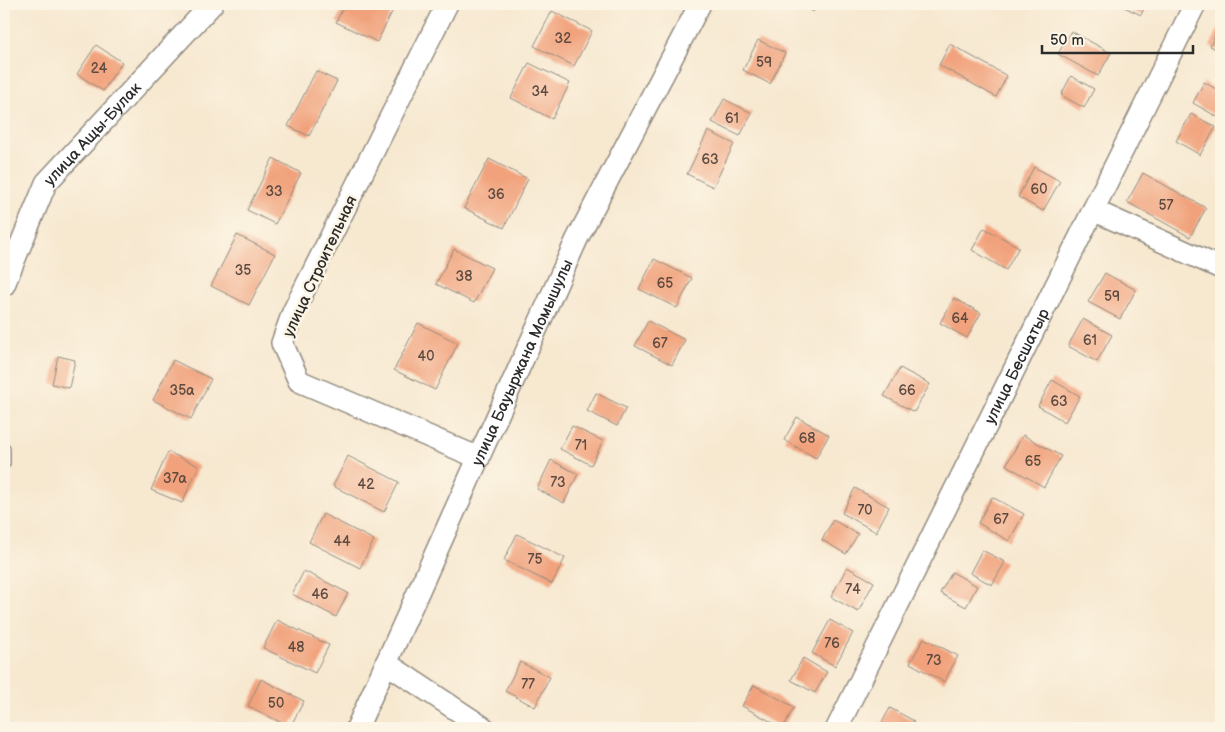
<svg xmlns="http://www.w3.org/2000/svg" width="1225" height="732" viewBox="0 0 1225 732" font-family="'Balsamiq Sans',sans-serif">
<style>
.building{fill:#f1a27b}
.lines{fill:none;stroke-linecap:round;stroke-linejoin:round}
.lane-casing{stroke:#918a7e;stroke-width:14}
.street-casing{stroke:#918a7e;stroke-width:24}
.lane{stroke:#fff;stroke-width:11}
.street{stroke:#fff;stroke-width:21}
.labels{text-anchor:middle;stroke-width:5;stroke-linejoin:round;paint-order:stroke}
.number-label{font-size:14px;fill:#5c493f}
.street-label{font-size:16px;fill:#2b2b2b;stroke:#fcf5e5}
</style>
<rect width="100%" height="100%" fill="#fcf5e5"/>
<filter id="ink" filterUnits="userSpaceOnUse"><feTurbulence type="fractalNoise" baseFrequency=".02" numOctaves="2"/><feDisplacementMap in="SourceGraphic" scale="10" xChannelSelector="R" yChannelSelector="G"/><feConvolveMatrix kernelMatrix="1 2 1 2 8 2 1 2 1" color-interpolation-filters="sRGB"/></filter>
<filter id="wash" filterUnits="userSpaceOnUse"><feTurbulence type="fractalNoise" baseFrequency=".0096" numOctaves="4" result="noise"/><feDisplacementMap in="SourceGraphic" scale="20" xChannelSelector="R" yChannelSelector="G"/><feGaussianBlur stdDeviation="1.12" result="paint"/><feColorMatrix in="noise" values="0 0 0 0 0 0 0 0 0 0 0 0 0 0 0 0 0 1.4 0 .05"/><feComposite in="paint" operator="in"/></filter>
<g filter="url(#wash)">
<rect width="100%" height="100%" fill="#f7e8d0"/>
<g id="blocks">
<g class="building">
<path d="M 345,4 L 396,4 L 377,42 L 336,22 Z"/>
<path d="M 797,4 L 818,4 L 813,12 Z"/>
<path d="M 1118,4 L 1146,4 L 1141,15 Z"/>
<path d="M 552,11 L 592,31 L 574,66 L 534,46 Z"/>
<path d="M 1221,24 L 1221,52 L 1210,46 Z"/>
<path d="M 1071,31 L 1111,53 L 1098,76 L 1058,54 Z"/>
<path d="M 758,40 L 785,53 L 770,84 L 743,70 Z"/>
<path d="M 950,44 L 1007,76 L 996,97 L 939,65 Z"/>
<path d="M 96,45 L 122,62 L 103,91 L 77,74 Z"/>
<path d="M 529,63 L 570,83 L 552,119 L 511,98 Z"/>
<path d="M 316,71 L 337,81 L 309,136 L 288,126 Z"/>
<path d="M 1071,76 L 1094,89 L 1084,108 L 1061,95 Z"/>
<path d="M 1204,82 L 1221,92 L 1221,119 L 1193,103 Z"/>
<path d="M 724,99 L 752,113 L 740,136 L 712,122 Z"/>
<path d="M 1191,114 L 1216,127 L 1200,155 L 1176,141 Z"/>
<path d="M 708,131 L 734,144 L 713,187 L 687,174 Z"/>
<path d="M 273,158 L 301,173 L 275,224 L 247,210 Z"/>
<path d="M 489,159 L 528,179 L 504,228 L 464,208 Z"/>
<path d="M 1034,167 L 1060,181 L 1043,211 L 1018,197 Z"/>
<path d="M 1143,173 L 1206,208 L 1190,237 L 1127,202 Z"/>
<path d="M 984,228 L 1019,247 L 1006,270 L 972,250 Z"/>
<path d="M 237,235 L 275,254 L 249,305 L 211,286 Z"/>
<path d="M 454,249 L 492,268 L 474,303 L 436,284 Z"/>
<path d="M 654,259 L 692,278 L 677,308 L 639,289 Z"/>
<path d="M 1105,273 L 1136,290 L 1120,319 L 1088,302 Z"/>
<path d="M 954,298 L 981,313 L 967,338 L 940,323 Z"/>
<path d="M 1083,319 L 1112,335 L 1097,362 L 1068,346 Z"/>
<path d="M 648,321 L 685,340 L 672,365 L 635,346 Z"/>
<path d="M 418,323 L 458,343 L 435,390 L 394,370 Z"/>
<path d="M 58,356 L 75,360 L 69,388 L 52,384 Z"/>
<path d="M 173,360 L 211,379 L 191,419 L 153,400 Z"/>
<path d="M 900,368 L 930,384 L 914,412 L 884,396 Z"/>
<path d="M 1052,380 L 1080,396 L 1065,422 L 1038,406 Z"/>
<path d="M 596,393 L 626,408 L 617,426 L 587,411 Z"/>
<path d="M 797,417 L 829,435 L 816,458 L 784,440 Z"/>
<path d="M 572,426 L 603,441 L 591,465 L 560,449 Z"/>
<path d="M 1023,435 L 1061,456 L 1044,487 L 1006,465 Z"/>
<path d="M 168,452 L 199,466 L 182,503 L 151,490 Z"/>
<path d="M 348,456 L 399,482 L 384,512 L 333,486 Z"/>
<path d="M 551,460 L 578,474 L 564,503 L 537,489 Z"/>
<path d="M 855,488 L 889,507 L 876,532 L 842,513 Z"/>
<path d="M 992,497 L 1024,514 L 1009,541 L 978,523 Z"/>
<path d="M 323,514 L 374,540 L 360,568 L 309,542 Z"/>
<path d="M 833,520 L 858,534 L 846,554 L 822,540 Z"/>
<path d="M 517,534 L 565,558 L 552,584 L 504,560 Z"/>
<path d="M 982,550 L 1005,562 L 992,585 L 970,573 Z"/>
<path d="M 847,567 L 874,582 L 858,612 L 831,597 Z"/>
<path d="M 304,571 L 348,593 L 336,617 L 292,594 Z"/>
<path d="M 952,572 L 977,586 L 966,607 L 940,593 Z"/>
<path d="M 277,620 L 329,645 L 315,673 L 263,648 Z"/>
<path d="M 830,620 L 853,633 L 835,666 L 812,653 Z"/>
<path d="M 924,638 L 958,656 L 944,682 L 910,663 Z"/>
<path d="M 803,658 L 827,672 L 815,693 L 791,680 Z"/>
<path d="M 520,662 L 550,677 L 535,707 L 505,691 Z"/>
<path d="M 261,679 L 304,701 L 290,727 L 248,706 Z"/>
<path d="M 754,685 L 794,707 L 783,728 L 742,706 Z"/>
<path d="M 890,708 L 914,721 L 910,728 L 879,728 Z"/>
</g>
</g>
</g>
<g filter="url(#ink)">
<use href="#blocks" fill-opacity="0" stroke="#918a7e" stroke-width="1"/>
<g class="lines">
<defs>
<path id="lane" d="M 4,449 L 4,463"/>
<g id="street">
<path d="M 447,4 L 293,312 L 282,343 L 299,381 L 479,458"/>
<path d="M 1093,210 L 1221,268"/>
<path id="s1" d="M 4,285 L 46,183 L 212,4"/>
<path d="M 386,663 L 484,728"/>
<path id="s2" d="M 357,728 L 577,239 L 700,4"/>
<path id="s3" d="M 837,728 L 1195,4"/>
</g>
</defs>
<use href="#lane" class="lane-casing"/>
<use href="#street" class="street-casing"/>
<use href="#lane" class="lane"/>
<use href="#street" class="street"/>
</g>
</g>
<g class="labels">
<g class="number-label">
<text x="563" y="43">32</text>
<text x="764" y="67">59</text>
<text x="99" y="73">24</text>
<text x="540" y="96">34</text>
<text x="732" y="123">61</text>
<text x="710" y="164">63</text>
<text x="1039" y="194">60</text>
<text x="274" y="196">33</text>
<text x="496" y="199">36</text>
<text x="1166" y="210">57</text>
<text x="243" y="275">35</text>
<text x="464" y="281">38</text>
<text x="665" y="288">65</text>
<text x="1112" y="301">59</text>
<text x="960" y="323">64</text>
<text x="1090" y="345">61</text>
<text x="660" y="348">67</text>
<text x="426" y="361">40</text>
<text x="182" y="395">35а</text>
<text x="907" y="395">66</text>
<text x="1059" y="406">63</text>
<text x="807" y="443">68</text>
<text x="581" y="450">71</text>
<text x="1033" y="466">65</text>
<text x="175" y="483">37а</text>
<text x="558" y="487">73</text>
<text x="366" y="489">42</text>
<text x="865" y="515">70</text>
<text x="1001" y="524">67</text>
<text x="342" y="546">44</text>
<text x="535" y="564">75</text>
<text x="853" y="594">74</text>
<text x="320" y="599">46</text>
<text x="832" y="648">76</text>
<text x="296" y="652">48</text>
<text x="934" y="665">73</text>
<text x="528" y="689">77</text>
<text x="276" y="708">50</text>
</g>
<g class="street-label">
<text dy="6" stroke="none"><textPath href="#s1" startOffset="178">улица Ащы-Булак</textPath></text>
<text transform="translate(319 266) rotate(-65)" y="6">улица Строительная</text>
<text dy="6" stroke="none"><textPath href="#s2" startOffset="401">улица Бауыржана Момышулы</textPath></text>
<text dy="6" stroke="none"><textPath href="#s3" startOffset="404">улица Бесшатыр</textPath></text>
</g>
</g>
<rect width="1225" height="732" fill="none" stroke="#fcf5e5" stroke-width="20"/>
<path d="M1042 45v8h151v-8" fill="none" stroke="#2b2b2b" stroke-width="2.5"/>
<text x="1050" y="45" font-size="15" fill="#2b2b2b" stroke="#fcf5e5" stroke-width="4" paint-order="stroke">50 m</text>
</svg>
